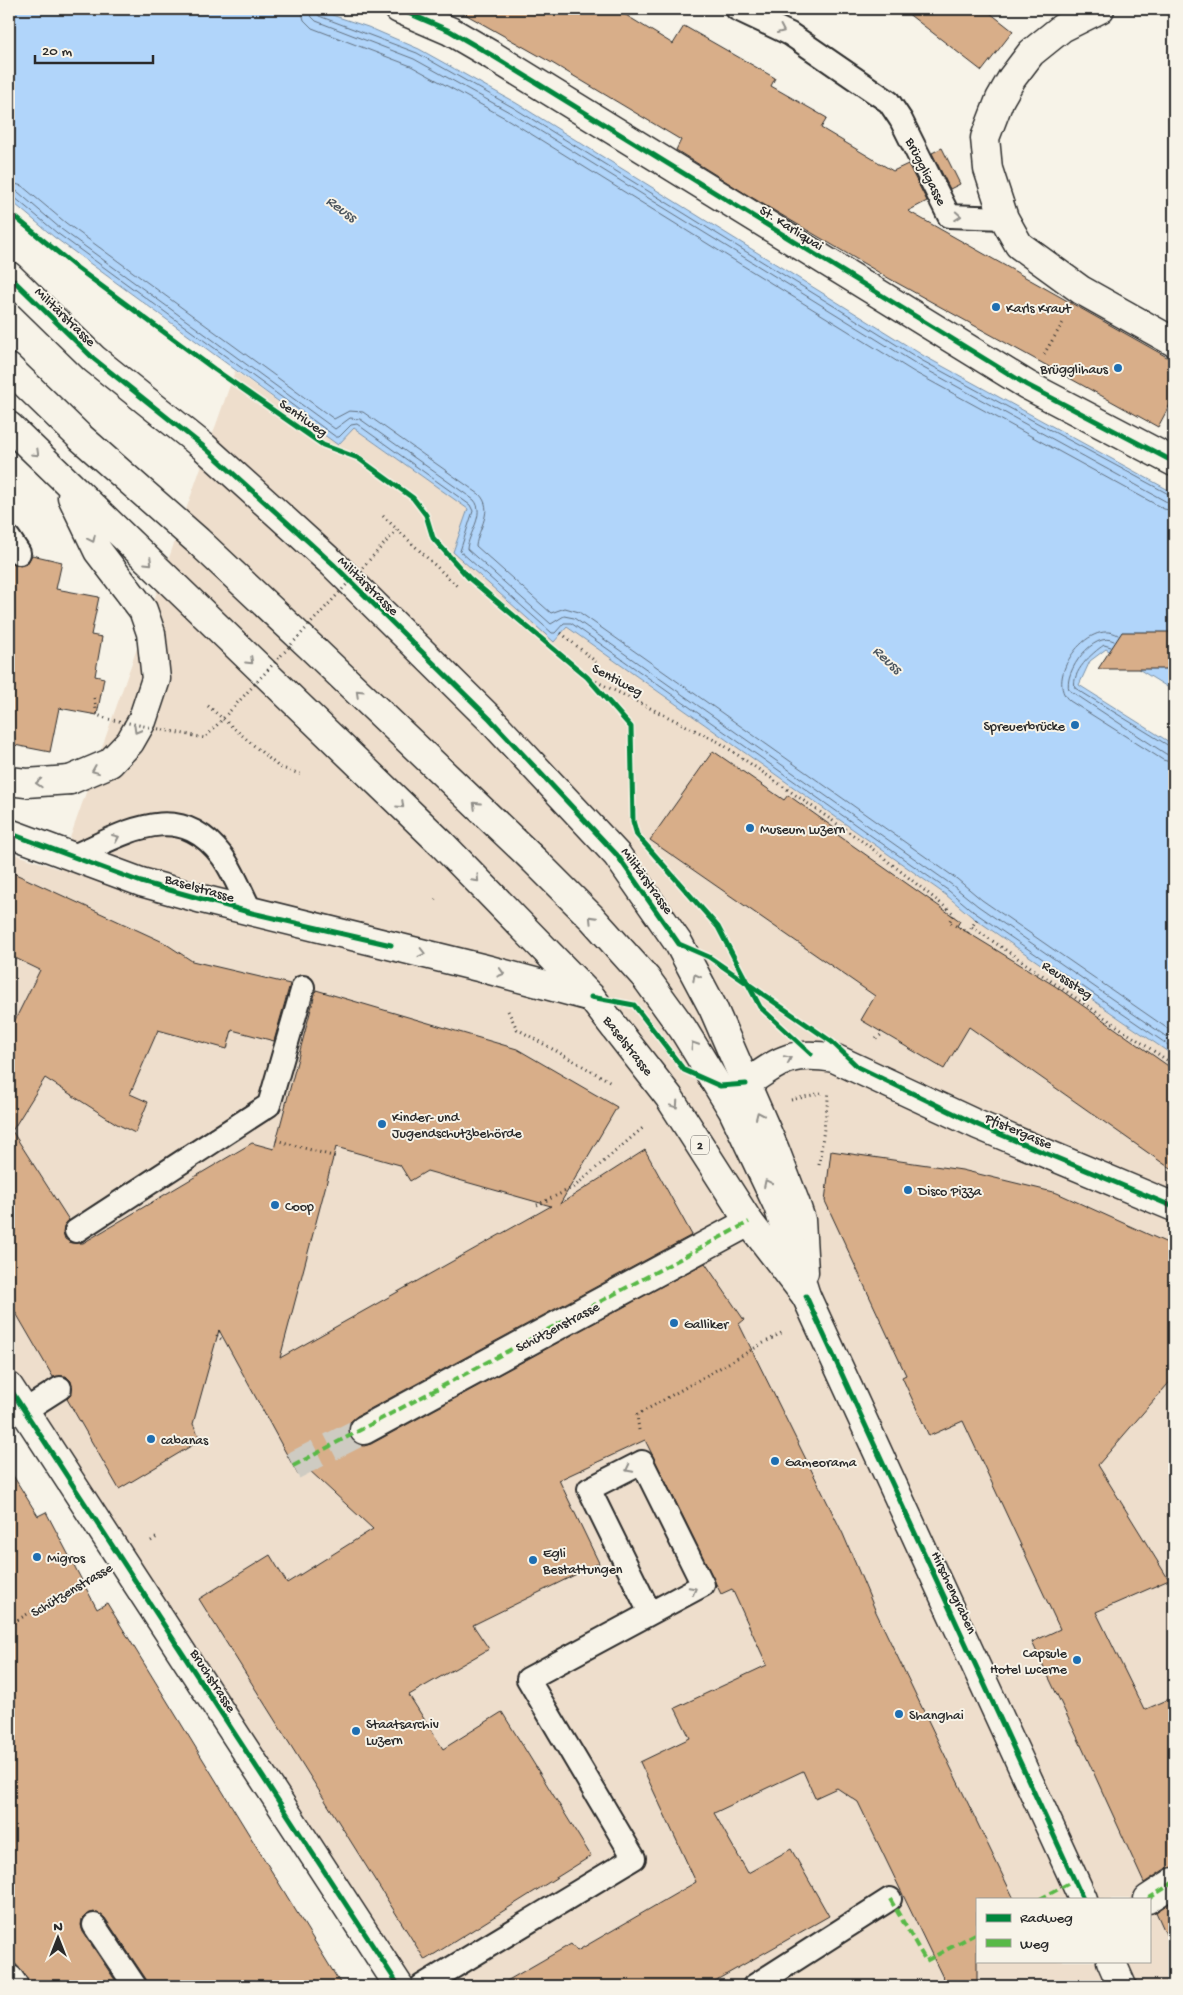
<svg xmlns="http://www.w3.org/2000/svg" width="1183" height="1995" viewBox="0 0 1183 1995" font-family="'Gochi Hand',sans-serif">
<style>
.built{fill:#eedecc;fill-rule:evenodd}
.water{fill:#b1d5fa;stroke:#7b91a7}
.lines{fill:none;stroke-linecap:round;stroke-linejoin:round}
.shore{stroke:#616f7e;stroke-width:1}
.building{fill:#d8ae89;stroke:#2b2b2b;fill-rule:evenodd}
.pedestrian-tunnel{stroke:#cecbc2;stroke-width:28;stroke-dasharray:28 14;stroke-linecap:butt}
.service-casing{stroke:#2b2b2b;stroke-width:26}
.pedestrian-casing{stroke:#2b2b2b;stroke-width:31}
.minor-casing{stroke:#2b2b2b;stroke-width:31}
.primary-casing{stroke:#2b2b2b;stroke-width:31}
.motorway-casing{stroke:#2b2b2b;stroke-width:31}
.path{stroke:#2b2b2b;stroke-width:3;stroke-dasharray:1 4;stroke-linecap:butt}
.service{stroke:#f7f3e8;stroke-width:22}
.pedestrian{stroke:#f7f3e8;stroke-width:28}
.minor{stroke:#f7f3e8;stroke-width:28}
.primary{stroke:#f7f3e8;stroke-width:28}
.motorway{stroke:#f7f3e8;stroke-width:28}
.path-bridge{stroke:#2b2b2b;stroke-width:3;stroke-dasharray:1 4;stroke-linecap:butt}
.quiet{stroke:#58b947;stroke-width:4;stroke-dasharray:8 4;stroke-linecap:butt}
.cycleway-casing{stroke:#f7f3e8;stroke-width:8}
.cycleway{stroke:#00873e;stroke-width:5}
.oneway{stroke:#918f8a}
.poi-dot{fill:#1f6fb2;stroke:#f7f3e8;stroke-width:2}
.labels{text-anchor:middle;stroke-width:4;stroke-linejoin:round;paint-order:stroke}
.shield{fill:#f7f3e8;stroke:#686764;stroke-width:1}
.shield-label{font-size:12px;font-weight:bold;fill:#2b2b2b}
.street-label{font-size:14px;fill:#2b2b2b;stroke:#f7f3e8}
.poi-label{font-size:14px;fill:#2b2b2b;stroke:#f7f3e8;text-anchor:start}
.water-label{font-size:15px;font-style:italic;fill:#4c565f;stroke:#f7f3e8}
</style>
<rect width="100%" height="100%" fill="#f7f3e8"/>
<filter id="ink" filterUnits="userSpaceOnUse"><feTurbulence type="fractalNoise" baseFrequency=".02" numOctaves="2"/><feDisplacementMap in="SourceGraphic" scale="10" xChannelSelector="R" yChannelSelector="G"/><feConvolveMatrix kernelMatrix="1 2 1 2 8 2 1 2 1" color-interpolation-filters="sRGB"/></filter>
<g filter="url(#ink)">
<path class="built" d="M 235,371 L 338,445 L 354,428 L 468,509 L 453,552 L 555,641 L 567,627 L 946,895 L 971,916 L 1174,1056 L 1174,1986 L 406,1986 L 9,1363 L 9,852 L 59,869 ZM 977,1899 L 1149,1899 L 1149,1961 L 977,1961 Z"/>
<path class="water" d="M 9,9 L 314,9 L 368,27 L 419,49 L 516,103 L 924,356 L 1174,493 L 1174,691 L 1106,649 L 1090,661 L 1079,685 L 1174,745 L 1174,1056 L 971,916 L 946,895 L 567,627 L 554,642 L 453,552 L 468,509 L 354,428 L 338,445 L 54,237 L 9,199 Z"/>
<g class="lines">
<g class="shore">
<path d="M 301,9 L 304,20 L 312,28 L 411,66 L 507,119 L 914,372 L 1164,509 L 1174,511"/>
<path d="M 309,9 L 311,16 L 316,21 L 414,59 L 511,113 L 918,365 L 1167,502 L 1174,503"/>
<path d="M 315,9 L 319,16 L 417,53 L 514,108 L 921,360 L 1174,497"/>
<path d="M 9,182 L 22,186 L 66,223 L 334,419 L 349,411 L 363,412 L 479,494 C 495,510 478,528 476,546 L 551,613 L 565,608 L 579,612 L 957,879 L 982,900 L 1174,1033"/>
<path d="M 9,189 L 18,192 L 61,229 L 335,429 L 350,418 L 360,419 L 474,500 C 486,514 468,534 467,549 L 551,624 L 564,616 L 574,618 L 952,885 L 978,906 L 1174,1042"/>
<path d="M 9,196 L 14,197 L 57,233 L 336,437 L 339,437 L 351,425 L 357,424 L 470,505 L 473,511 L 460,551 L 552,633 L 555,633 L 564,623 L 571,623 L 949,891 L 974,912 L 1174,1049"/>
<path d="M 1118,635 C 1088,617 1043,680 1070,701 L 1163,760 L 1174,763"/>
<path d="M 1114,641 C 1094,630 1063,672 1069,690 L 1166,754 L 1174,756"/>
<path d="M 1111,647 L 1104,645 C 1092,653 1071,672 1075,688 L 1174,749"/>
</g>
</g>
<g class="building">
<path d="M 456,9 L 616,9 L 673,44 L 684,26 L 775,78 L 771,86 L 827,118 L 821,128 L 893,171 L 908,164 L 927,201 L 908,211 L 1174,361 L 1174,397 L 1158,427 L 890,279 L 746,194 L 676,150 L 681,140 L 552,63 Z"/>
<path d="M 902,9 L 985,9 L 1013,31 L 982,71 Z"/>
<path d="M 942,148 L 960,184 L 950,189 L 932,153 Z"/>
<path d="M 32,555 L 62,562 L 56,589 L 99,597 L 91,635 L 102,637 L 95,676 L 104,678 L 97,715 L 59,708 L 50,752 L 9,744 L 9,561 L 20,566 L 27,564 Z"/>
<path d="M 1122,632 L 1174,632 L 1174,669 L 1098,669 Z"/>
<path d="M 713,751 L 784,800 L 788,795 L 837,830 L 835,833 L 960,921 L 957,926 L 1055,986 L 1174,1070 L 1174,1171 L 969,1027 L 944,1069 L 861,1020 L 875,996 L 650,840 Z"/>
<path d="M 9,871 L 163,942 L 192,961 L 290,984 L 274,1041 L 232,1030 L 227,1049 L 158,1030 L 130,1094 L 148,1102 L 135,1133 L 117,1124 L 45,1078 L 12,1131 L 69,1220 L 64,1226 L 63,1232 L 65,1239 L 71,1243 L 83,1243 L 252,1143 L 274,1149 L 316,990 L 517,1049 L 617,1107 L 560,1204 L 645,1150 L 692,1235 L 357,1416 L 350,1422 L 348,1429 L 350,1437 L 356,1444 L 364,1446 L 371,1444 L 705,1263 L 744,1320 L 739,1324 L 843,1534 L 876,1612 L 1014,1899 L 977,1899 L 977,1986 L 947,1986 L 858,1802 L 837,1788 L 815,1798 L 803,1771 L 714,1813 L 748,1873 L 791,1849 L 829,1916 L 706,1986 L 498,1986 L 571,1944 L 577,1951 L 696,1882 L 640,1762 L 690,1738 L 675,1708 L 767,1665 L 732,1589 L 721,1594 L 645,1440 L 559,1480 L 599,1563 L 473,1625 L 489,1649 L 409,1695 L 443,1749 L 502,1712 L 591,1856 L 425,1960 L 199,1599 L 270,1555 L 287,1583 L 373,1529 L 308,1469 L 298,1475 L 219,1330 L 193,1424 L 201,1440 L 119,1489 L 67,1399 L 72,1394 L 71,1381 L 66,1376 L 53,1377 L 9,1301 L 9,1032 L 40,970 L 9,955 ZM 336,1147 L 400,1165 L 410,1181 L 427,1171 L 551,1206 L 280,1358 Z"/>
<path d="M 831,1151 L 962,1170 L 1057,1193 L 1174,1246 L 1174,1377 L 1098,1465 L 1169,1580 L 1096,1612 L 1144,1710 L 1174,1697 L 1174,1867 L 1165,1869 L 1144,1883 L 1080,1743 L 1032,1642 L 1060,1629 L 963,1421 L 929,1436 L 902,1377 L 906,1375 L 825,1201 Z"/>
<path d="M 9,1469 L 38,1516 L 46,1512 L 97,1609 L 107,1603 L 342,1986 L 148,1986 L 146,1979 L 105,1918 L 94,1912 L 87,1914 L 82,1919 L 81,1925 L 83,1932 L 119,1986 L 34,1986 L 9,1956 Z"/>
<path d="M 1174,1900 L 1174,1952 L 1156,1912 Z"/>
</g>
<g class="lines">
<path class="pedestrian-tunnel" d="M 293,1466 L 364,1430"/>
<defs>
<g id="service">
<path d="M 737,9 L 790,34 L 889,102 L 901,120 L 949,216 L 1004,218"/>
<path d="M 9,538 L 19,553"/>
<path d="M 71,857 C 125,834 177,797 222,856 C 234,872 242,895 252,913"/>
<path d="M 76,1231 L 269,1105 L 303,987"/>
<path d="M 24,1411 L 60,1388"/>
<path d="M 94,1925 L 135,1986"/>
<path d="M 422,1986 L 634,1858 L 528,1679 L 703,1585 L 642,1462 L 589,1489 L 650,1613"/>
<path d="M 754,1986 L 890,1899"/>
</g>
<g id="pedestrian">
<path d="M 364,1430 L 749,1222"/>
<path d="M 1148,1899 L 1174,1882"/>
</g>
<g id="minor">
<path d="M 399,9 L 450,31 L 493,56 L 1027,385 L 1174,462"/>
<path d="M 1100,9 L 1062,28 L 1031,53 L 1012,78 L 1000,99 L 985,138 L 988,169 L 1004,218 L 1019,245 L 1081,290 L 1174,342"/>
<path d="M 746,1084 C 781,1060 790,1051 834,1058 L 978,1125 L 1174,1207"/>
<path d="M 9,1387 L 399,1986"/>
<path d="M 9,1979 L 14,1986"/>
</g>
<g id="primary">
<path d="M 9,276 L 94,359 L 204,447 L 333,564 L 490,719 L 617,855 L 679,944 L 713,1008 L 775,1150 L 795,1202 L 801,1220 L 804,1272"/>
<path d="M 9,781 L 26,783 L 70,780"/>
<path d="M 9,833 L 141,882 L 202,899 L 486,969 L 591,997 L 669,1097 L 749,1222 L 806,1296 L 1083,1899"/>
<path d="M 1111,1961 L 1122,1986"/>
</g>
<g id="motorway">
<path d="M 9,368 L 80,437 L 198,541 L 311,647 L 534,860 L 592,918 L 646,978 L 683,1029 L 733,1111 L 778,1206 L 806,1296"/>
<path d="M 9,426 L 442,844 L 591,997"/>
<path d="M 70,780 L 110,763 L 130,742 L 142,721 L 156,679 L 151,633 L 143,610 L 98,551 L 72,497"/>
</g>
</defs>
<use href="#service" class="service-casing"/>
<use href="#pedestrian" class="pedestrian-casing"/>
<use href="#minor" class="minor-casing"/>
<use href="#primary" class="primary-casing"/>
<use href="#motorway" class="motorway-casing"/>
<g class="path">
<path d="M 1044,354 L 1064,321"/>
<path d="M 383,516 L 458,587"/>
<path d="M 561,633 L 596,662"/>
<path d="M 587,677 L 719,742 L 869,846 L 954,914 L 949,922 L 968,933 L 977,919"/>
<path d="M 208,706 L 279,767 L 303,775"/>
<path d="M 435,900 L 438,897"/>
<path d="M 972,927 L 1174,1065"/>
<path d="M 508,1011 L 517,1029 L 611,1082"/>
<path d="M 876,1039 L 883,1033"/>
<path d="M 791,1100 L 821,1093"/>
<path d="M 276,1140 L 336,1157"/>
<path d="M 819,1165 L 829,1092"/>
<path d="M 537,1205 L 574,1187 L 645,1126"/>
<path d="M 221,1339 L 217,1336 L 218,1332 L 223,1329"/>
<path d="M 639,1430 L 637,1415 L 783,1332"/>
<path d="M 151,1541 L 159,1536"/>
<path d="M 9,1625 L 92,1576"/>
</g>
<use href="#service" class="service"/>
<use href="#pedestrian" class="pedestrian"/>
<use href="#minor" class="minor"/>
<use href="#primary" class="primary"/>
<use href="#motorway" class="motorway"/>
<path class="path-bridge" d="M 94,698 L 97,715 L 108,719 L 205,738 L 397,530"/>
<g class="quiet">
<path d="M 293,1466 L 749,1222"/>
<path d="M 890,1899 L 926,1961 L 977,1933"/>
<path d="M 1040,1899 L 1075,1880"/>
<path d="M 1148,1899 L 1174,1882"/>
</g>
<defs>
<g id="cycleway">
<path d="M 399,9 L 450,31 L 493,56 L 1027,385 L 1174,462"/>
<path d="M 9,212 L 77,268 L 214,369 L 323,445 L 358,458 L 413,498 L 426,515 L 433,538 L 469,578 L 587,677 L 631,727 L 633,821 L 637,835 L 718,927 L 760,1007 L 811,1054"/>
<path d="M 9,276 L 94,359 L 204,447 L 333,564 L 490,719 L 617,855 L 679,944 L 709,957 L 832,1042 L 858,1067 L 978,1125 L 1174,1207"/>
<path d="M 9,833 L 141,882 L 252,913 L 391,945"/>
<path d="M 591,997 L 634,1005 L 684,1070 L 720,1086 L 746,1084"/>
<path d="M 806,1296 L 1083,1899"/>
<path d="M 9,1387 L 399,1986"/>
</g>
</defs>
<use href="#cycleway" class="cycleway-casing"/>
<use href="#cycleway" class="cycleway"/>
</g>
<defs><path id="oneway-chevron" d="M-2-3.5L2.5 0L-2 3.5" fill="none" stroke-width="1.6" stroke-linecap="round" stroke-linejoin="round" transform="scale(1.25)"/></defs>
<g class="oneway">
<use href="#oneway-chevron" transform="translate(781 30) rotate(25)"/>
<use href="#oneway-chevron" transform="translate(958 216) rotate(4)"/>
<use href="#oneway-chevron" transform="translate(36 453) rotate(44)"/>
<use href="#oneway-chevron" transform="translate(92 539) rotate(65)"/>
<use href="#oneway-chevron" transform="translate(149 562) rotate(44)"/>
<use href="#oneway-chevron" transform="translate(250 661) rotate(44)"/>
<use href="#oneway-chevron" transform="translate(359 693) rotate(-136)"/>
<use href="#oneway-chevron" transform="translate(137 730) rotate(120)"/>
<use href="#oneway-chevron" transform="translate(95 770) rotate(158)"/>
<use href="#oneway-chevron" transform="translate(39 783) rotate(177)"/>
<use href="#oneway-chevron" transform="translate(401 805) rotate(44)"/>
<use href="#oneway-chevron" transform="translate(476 805) rotate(-136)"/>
<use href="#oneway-chevron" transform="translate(116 838) rotate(-23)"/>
<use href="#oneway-chevron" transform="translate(476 879) rotate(46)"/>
<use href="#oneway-chevron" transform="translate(592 919) rotate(-134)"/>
<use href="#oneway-chevron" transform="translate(422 953) rotate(14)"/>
<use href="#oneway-chevron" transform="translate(501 973) rotate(16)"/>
<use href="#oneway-chevron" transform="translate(696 977) rotate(-118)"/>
<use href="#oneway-chevron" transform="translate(694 1045) rotate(-122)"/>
<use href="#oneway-chevron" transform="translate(788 1059) rotate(-26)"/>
<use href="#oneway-chevron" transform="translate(675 1105) rotate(56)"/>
<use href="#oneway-chevron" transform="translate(759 1115) rotate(-114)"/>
<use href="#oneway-chevron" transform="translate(767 1183) rotate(-116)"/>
<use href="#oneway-chevron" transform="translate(629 1469) rotate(153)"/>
<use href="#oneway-chevron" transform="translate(693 1590) rotate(-28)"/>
</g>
</g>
<g class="poi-dot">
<circle cx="996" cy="307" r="5"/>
<circle cx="1118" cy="368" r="5"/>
<circle cx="1075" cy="725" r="5"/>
<circle cx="750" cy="828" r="5"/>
<circle cx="382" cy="1124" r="5"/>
<circle cx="908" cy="1190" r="5"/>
<circle cx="275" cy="1205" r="5"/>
<circle cx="674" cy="1323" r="5"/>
<circle cx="151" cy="1439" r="5"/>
<circle cx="775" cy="1461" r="5"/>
<circle cx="37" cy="1557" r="5"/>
<circle cx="533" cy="1560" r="5"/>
<circle cx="1077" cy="1660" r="5"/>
<circle cx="899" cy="1714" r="5"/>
<circle cx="356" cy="1731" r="5"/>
</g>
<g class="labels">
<rect class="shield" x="691" y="1135.5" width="18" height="19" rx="4"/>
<g class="shield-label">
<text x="700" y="1149">2</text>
</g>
<g class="street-label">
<text transform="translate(927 171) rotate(63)" y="5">Brüggligasse</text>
<text transform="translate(792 227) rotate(32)" y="5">St. Karliquai</text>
<text transform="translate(66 316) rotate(44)" y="5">Militärstrasse</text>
<text transform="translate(304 417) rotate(35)" y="5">Sentiweg</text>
<text transform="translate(369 585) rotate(44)" y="5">Militärstrasse</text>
<text transform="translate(618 679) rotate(28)" y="5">Sentiweg</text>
<text transform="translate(648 880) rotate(54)" y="5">Militärstrasse</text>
<text transform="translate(200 887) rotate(16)" y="5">Baselstrasse</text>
<text transform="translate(1068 979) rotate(34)" y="5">Reusssteg</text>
<text transform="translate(629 1045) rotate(52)" y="5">Baselstrasse</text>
<text transform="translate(1019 1130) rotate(23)" y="5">Pfistergasse</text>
<text transform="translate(557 1326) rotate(-28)" y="5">Schützenstrasse</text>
<text transform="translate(71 1589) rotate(-31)" y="5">Schützenstrasse</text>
<text transform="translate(955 1592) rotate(65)" y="5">Hirschengraben</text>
<text transform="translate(214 1680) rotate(57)" y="5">Bruchstrasse</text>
</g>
<g class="poi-label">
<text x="1006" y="312">Karls Kraut</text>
<text x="1108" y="373" text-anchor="end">Brügglihaus</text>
<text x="1065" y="730" text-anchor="end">Spreuerbrücke</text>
<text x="760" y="833">Museum Luzern</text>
<text x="392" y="1121">Kinder- und<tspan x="392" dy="16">Jugendschutzbehörde</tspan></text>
<text x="918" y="1195">Disco Pizza</text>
<text x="285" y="1210">Coop</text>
<text x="684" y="1328">Galliker</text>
<text x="161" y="1444">cabanas</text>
<text x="785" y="1466">Gameorama</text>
<text x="543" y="1557">Egli<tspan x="543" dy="16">Bestattungen</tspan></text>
<text x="47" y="1562">Migros</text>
<text x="1067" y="1657" text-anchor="end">Capsule<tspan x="1067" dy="16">Hotel Lucerne</tspan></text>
<text x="909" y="1719">Shanghai</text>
<text x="366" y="1728">Staatsarchiv<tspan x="366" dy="16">Luzern</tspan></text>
</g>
<g class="water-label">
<text transform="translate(342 208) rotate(36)" y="5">Reuss</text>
<text transform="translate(888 659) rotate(42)" y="5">Reuss</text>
</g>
</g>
<rect width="1183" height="1995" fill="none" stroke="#f7f3e8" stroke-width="30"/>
<rect x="15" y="15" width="1153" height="1965" fill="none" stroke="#2b2b2b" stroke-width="2" filter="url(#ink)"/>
<rect x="976" y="1898" width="175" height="65" fill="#f7f3e8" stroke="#a5a39c"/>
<rect x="986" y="1914" width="25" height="8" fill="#00873e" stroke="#a5a39c"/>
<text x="1020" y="1922" font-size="15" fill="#2b2b2b">Radweg</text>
<rect x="986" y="1939" width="25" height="8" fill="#58b947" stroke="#a5a39c"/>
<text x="1020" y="1948" font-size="15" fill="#2b2b2b">Weg</text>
<g transform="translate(58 1938)" stroke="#f7f3e8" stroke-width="4" paint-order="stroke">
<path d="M0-4L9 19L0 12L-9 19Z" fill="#2b2b2b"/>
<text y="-8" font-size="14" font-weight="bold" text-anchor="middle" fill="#2b2b2b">N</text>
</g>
<path d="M35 55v8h118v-8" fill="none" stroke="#2b2b2b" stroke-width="2.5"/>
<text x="42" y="55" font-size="15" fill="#2b2b2b" stroke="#f7f3e8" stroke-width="4" paint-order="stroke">20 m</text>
</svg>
